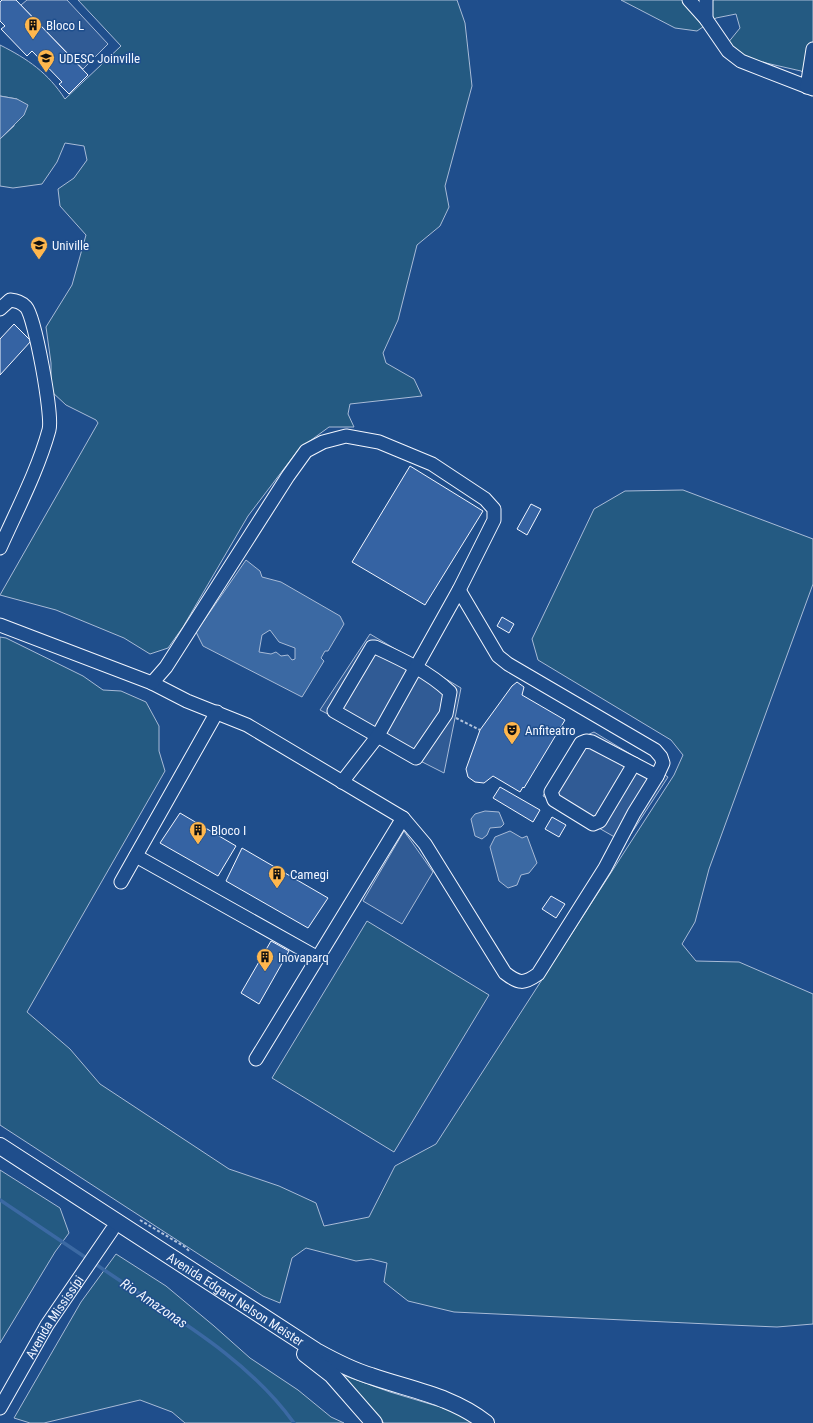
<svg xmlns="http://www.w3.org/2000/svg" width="813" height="1423" viewBox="0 0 813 1423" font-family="'Roboto Condensed',sans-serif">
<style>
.green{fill:#245a82;stroke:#a8bbd7}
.parking{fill:#305b95;stroke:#a8bbd7}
.water{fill:#3b69a3;stroke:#a8bbd7;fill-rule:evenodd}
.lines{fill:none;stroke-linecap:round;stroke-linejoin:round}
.stream{stroke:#3b69a3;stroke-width:3.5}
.building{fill:#3563a3;stroke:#f2f6ff}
.minor-casing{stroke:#f2f6ff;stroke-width:15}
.major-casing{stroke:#f2f6ff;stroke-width:18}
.path{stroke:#b3c4dc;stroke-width:2;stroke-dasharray:3 2;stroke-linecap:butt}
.minor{stroke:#1f4e8c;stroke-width:13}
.major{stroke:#1f4e8c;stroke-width:16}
.labels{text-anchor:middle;stroke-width:3;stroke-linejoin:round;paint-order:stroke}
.poi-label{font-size:13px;fill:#f2f6ff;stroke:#1f4e8c;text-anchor:start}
.street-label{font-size:13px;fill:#f2f6ff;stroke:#1f4e8c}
.water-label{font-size:14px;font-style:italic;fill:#f2f6ff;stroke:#1f4e8c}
</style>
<rect width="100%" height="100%" fill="#1f4e8c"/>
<g class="green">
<path d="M 78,0 L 457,0 L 465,23 L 472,86 L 445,186 L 449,207 L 440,226 L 417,245 L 398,320 L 383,353 L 386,363 L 414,379 L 422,396 L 350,404 L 348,414 L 354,427 L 329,427 L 299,449 L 248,516 L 183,627 L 168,648 L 150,654 L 124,638 L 56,610 L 0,595 L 98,423 L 96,420 L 66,405 L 51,391 L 51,363 L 46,327 L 72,285 L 86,235 L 60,206 L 58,189 L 74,178 L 87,160 L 84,146 L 65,143 L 57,162 L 42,184 L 13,188 L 0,186 L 0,139 L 14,126 L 17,99 L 0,96 L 0,45 C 28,59 48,73 65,99 L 121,46 Z"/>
<path d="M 621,0 L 813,0 L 813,79 L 801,71 L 744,58 L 727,44 L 740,28 L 736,14 L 716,18 L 697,31 L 675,28 Z"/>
<path d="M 683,490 L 813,539 L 813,584 L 709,869 L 695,922 L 682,944 L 696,961 L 739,962 L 813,994 L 813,1324 L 777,1327 L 730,1325 L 454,1312 L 408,1301 L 384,1282 L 387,1263 L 371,1259 L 356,1261 L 306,1248 L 292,1258 L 280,1303 L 263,1296 L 0,1125 L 0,637 L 6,638 L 83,676 L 103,690 L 121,691 L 146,702 L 159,726 L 159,751 L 165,771 L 27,1012 L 70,1049 L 100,1084 L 229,1169 L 279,1186 L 316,1203 L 324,1226 L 369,1217 L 395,1166 L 436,1144 L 674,775 L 683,755 L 671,740 L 538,660 L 532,639 L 594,509 L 625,491 Z"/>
<path d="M 367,921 L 489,995 L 394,1152 L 272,1078 Z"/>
<path d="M 0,1170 L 60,1208 L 69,1233 L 55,1252 L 0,1343 Z"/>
<path d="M 116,1254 L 166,1286 L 214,1326 L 250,1358 L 298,1390 L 331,1417 L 344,1423 L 185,1423 L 172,1412 L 140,1400 L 44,1423 L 30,1423 L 14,1418 L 81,1302 Z"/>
<path d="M 340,1374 L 390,1392 L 450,1410 L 476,1423 L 384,1423 Z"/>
</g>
<g class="parking">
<path d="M 27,0 L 67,0 L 108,44 L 83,69 L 21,5 Z"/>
<path d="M 370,634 L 461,688 L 444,773 L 320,710 Z"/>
<path d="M 594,732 L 668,777 L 625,843 L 543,796 L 576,738 L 585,736 Z"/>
<path d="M 404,831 L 433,872 L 402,924 L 363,901 Z"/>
</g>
<g class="water">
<path d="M 0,96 L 17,99 L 28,105 L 24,115 L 0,139 Z"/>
<path d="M 246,560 L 260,571 L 262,577 L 281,582 L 340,616 L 344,624 L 328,651 L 325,651 L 321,658 L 324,661 L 302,697 L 203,646 L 196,632 ZM 270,630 L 279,642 L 295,648 L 295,659 L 292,660 L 288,655 L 281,656 L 276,652 L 271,654 L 259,652 L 262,635 Z"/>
<path d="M 485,811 L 499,812 L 504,824 L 501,827 L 490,828 L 487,835 L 482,839 L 475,836 L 471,819 L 475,814 Z"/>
<path d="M 510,831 L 522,838 L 527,836 L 537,863 L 529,873 L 521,875 L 517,885 L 508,888 L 499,881 L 490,847 L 495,837 Z"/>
</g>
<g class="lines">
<path class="stream" d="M 0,1200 C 45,1230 89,1260 134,1290 C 192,1328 253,1366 294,1423"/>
</g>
<g class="building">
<path d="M 2,0 L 16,0 L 88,75 L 69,94 L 59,84 L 62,82 L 32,51 L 27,56 L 1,29 L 5,26 L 0,21 L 0,2 Z"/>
<path d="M 14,324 L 31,341 L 0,375 L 0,339 Z"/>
<path d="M 410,466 L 483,511 L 425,605 L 352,562 Z"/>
<path d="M 531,504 L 541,509 L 527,535 L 517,529 Z"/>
<path d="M 502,617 L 514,624 L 509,633 L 497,626 Z"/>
<path d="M 517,682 L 524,687 L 522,695 L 565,720 L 524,788 L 523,787 L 520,792 L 493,776 L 484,783 L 475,782 L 468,777 L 466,769 L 480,730 L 512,686 Z"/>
<path d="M 500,787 L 540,810 L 533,822 L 493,798 Z"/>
<path d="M 180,813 L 236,846 L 218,876 L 160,843 Z"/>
<path d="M 552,817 L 566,825 L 559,837 L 545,829 Z"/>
<path d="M 242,848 L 328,898 L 308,928 L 226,881 Z"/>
<path d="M 551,896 L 565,904 L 556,918 L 542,909 Z"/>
<path d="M 271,941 L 289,951 L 259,1004 L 241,993 Z"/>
</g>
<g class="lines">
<defs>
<g id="minor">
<path d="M 689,0 L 706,19 L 728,51 L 741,61 L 813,89"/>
<path d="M 706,19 L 706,0"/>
<path d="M 807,87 L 813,49"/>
<path d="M 0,309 L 10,300 C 17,301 21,302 26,307 C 35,317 53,416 49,430 C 38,470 17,510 0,548"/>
<path d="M 459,590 L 498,656 L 508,664 L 655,750 L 661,757 L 663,763 L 657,776"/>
<path d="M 0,625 L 152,683 L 187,701 L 247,725 L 403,818 L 425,844 L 505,973 C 519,984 524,984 538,974 L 605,868 L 634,813 L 657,776 L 634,764"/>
<path d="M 372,647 L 375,647 C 401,659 429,672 450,692 L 446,714 L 416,758 L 334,711 Z"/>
<path d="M 152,683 L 166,667 L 288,476 L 306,451 L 323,442 L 346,436 L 379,442 L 432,464 L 485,499 L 494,509 L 494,520 L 459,590 L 377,737 L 342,782"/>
<path d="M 586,741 L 592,742 L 634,764 L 600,821 L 593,824 L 554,800 L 551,792 L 581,743 Z"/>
<path d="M 136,856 L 318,958"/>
<path d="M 121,882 L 217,712"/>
<path d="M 256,1059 L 403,818"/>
<path id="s1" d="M 0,1408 L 47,1325 L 112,1230"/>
</g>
<g id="major">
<path id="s2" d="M 0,1146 L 316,1351 C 334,1361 351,1370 371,1376 C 411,1390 452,1396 486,1423"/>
<path d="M 305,1354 L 332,1375 L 374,1423"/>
</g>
</defs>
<use href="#minor" class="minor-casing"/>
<use href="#major" class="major-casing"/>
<g class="path">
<path d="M 456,718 L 480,730"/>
<path d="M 140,1220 L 185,1247 L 189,1251"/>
</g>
<use href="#minor" class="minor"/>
<use href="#major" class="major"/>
</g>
<defs>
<symbol id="building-pin" viewBox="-11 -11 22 30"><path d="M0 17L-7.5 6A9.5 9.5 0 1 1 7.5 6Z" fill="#ffb74d" stroke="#1f4e8c"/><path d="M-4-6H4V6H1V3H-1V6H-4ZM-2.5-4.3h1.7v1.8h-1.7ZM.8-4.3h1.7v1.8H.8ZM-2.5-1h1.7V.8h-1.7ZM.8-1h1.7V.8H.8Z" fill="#111"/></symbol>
<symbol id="university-pin" viewBox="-11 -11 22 30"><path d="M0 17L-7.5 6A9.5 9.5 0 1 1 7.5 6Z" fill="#ffb74d" stroke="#1f4e8c"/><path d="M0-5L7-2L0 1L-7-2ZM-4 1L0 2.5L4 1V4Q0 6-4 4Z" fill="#111"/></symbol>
<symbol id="theatre-pin" viewBox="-11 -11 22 30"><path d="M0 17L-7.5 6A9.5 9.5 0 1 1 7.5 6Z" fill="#ffb74d" stroke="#1f4e8c"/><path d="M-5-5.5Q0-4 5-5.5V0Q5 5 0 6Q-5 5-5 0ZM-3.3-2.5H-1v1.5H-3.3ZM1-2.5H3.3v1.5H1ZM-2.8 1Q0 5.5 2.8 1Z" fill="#111"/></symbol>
</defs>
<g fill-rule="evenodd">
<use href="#building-pin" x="23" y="15" width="20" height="27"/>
<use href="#university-pin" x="36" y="48" width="20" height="27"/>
<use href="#university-pin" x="29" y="235" width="20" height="27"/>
<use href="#theatre-pin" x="502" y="720" width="20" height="27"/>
<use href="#building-pin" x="188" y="820" width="20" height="27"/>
<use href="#building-pin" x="267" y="864" width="20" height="27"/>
<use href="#building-pin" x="255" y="947" width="20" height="27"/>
</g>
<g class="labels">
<g class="poi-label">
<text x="46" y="30">Bloco L</text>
<text x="59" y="63">UDESC Joinville</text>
<text x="52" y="250">Univille</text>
<text x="525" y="735">Anfiteatro</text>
<text x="211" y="835">Bloco I</text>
<text x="290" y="879">Camegi</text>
<text x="278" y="962">Inovaparq</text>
</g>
<g class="street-label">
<text dy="5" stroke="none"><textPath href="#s2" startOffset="281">Avenida Edgard Nelson Meister</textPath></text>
<text dy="5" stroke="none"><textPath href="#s1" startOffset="106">Avenida Mississípi</textPath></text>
</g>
<g class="water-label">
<text transform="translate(154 1303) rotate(34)" y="5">Rio Amazonas</text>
</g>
</g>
</svg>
